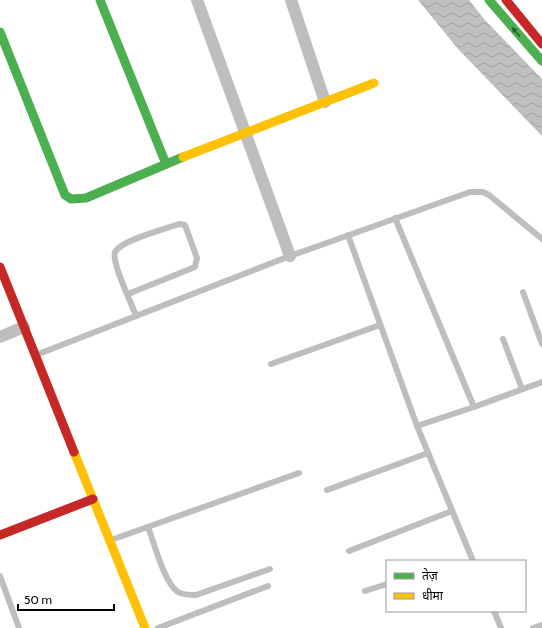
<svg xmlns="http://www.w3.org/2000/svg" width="542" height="628" viewBox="0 0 542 628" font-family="Cabin,'Noto Sans Devanagari',sans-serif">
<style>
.water{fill:url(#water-waves)}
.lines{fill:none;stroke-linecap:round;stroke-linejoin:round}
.lane{stroke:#bebebe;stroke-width:6}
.street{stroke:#bebebe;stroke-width:12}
.fast{stroke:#4caf50;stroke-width:9}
.slow{stroke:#ffc107;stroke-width:9}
.jam{stroke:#c62828;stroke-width:9}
.oneway{fill:#2a602c}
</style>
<defs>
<pattern id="water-waves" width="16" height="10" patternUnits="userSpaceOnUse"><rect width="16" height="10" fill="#bfbfbf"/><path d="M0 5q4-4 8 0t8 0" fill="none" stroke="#a2a2a2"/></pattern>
</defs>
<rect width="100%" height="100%" fill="#fff"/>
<path class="water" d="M 418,0 L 469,0 L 484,19 L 542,79 L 542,136 L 459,50 Z"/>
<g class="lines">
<g class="lane">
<path d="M 395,218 L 474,407"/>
<path d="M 348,235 L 417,426 L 473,561"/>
<path d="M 523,292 L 542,344"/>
<path d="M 128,294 L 195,267 L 197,258 L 185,225 L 179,224 C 165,229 121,240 115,252 C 111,262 132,304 136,316"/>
<path d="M 503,339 L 522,389"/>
<path d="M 36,355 L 290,256 L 470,192 L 483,192 L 489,195 L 542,239"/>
<path d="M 271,364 L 380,325"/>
<path d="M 417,426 L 474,407 L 542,382"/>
<path d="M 327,490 L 428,453"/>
<path d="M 148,527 C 154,542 164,583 178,592 C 183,595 190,595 196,595 L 270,569"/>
<path d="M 111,540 L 299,473"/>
<path d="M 349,551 L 452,511"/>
<path d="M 0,576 L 19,628"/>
<path d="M 365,591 L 387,584"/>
<path d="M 494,611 L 501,628"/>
<path d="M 158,628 L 268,586"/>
<path d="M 533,628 L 542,625"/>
</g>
<g class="street">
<path d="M 197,0 L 290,256"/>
<path d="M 291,0 L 325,102"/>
<path d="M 0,337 L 24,327"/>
</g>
<g class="fast">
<path d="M 100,0 L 166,164"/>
<path d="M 489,0 L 542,61"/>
<path d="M 0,32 L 65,195 L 71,199 L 86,198 L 183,157"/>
</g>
<g class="slow">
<path d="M 183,157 L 374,83"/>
<path d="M 74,452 L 145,628"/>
</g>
<g class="jam">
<path d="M 506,0 L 542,44"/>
<path d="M 0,267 L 74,452"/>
<path d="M 0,535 L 93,499"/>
</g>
</g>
<defs><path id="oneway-solid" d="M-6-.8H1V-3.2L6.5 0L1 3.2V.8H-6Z"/></defs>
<use class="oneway" href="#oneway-solid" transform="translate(516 32) rotate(-131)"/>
<rect x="386" y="560" width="140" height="52" fill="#ffffff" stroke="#999999"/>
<rect x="394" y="573" width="20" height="6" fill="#4caf50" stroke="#999999"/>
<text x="422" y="580" font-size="12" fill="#000000">तेज़</text>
<rect x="394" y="593" width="20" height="6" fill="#ffc107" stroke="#999999"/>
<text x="422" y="600" font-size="12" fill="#000000">धीमा</text>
<path d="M18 604v6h96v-6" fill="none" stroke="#000000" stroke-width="2"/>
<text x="24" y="604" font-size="12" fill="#000000" stroke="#ffffff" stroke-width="3" paint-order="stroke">50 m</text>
</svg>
